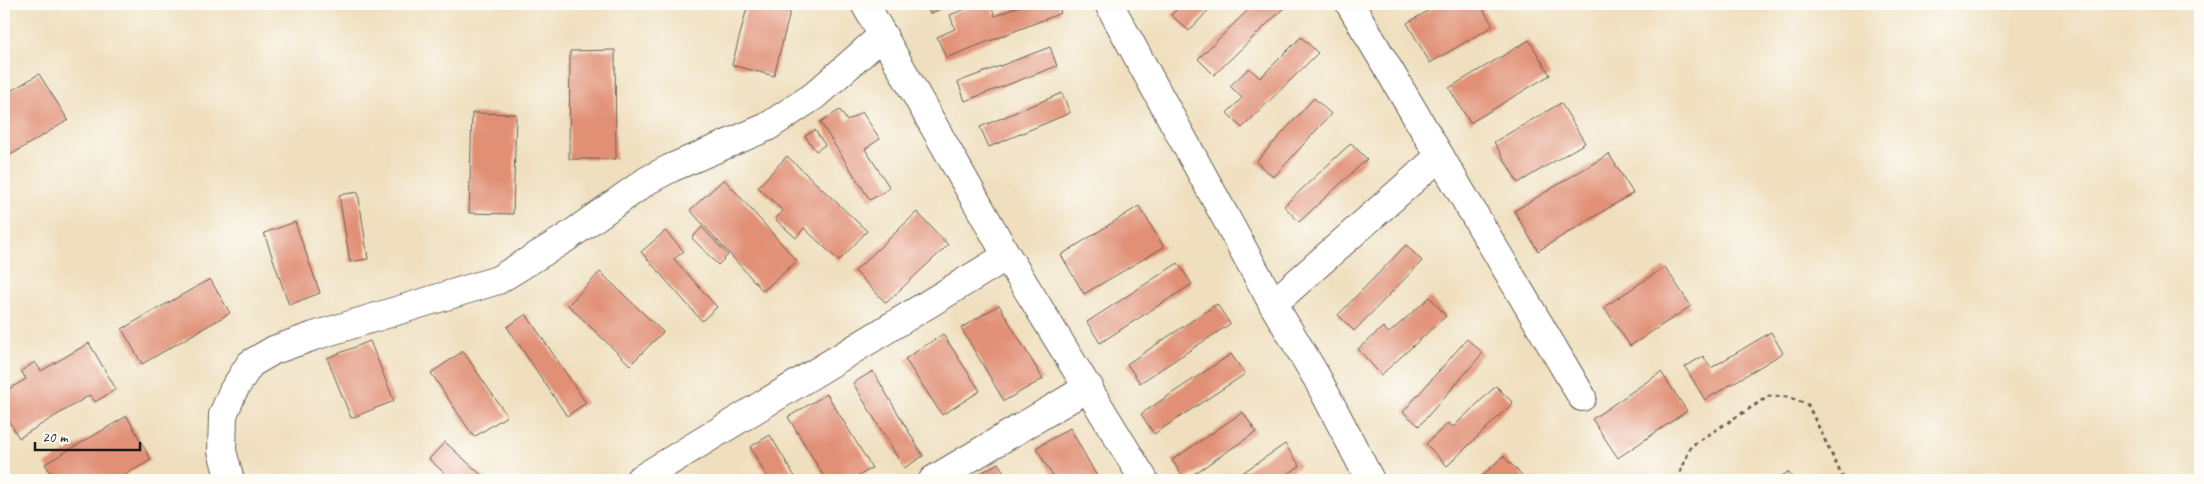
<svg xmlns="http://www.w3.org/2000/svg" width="2204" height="484" viewBox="0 0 2204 484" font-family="Caveat,sans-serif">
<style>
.building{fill:#e18f74}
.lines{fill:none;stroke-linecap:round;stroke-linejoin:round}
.minor-casing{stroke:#666055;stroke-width:30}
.path{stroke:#666055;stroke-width:3;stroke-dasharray:4 4;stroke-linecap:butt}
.minor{stroke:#fff;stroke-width:28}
</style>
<rect width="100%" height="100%" fill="#fdfcf7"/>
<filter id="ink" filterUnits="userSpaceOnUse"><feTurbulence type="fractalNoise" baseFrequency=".02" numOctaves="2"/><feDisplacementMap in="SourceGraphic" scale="10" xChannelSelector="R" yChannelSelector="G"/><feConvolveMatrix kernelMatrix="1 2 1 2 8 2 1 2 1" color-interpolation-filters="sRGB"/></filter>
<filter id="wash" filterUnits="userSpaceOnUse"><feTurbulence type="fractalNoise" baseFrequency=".0096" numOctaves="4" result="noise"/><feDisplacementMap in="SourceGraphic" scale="20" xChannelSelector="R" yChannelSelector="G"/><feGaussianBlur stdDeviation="1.12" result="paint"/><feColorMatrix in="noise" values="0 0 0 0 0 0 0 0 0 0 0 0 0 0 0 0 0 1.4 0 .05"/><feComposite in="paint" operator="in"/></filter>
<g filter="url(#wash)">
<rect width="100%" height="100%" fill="#efdfbe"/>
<g id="blocks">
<g class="building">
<path d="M 748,4 L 792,4 L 774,76 L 732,65 Z"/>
<path d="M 925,4 L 951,4 L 930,14 Z"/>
<path d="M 978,4 L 990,4 L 995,16 L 1025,4 L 1058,4 L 1061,13 L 946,58 L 937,37 L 955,29 L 950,15 Z"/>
<path d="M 1182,4 L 1214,4 L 1189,31 L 1171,15 Z"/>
<path d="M 1254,4 L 1288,4 L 1214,75 L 1198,59 Z"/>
<path d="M 1440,4 L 1480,4 L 1493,26 L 1430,63 L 1407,23 Z"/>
<path d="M 1301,37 L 1318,53 L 1242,128 L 1227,113 L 1242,98 L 1230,86 L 1249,68 L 1260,78 Z"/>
<path d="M 1529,40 L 1550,75 L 1470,123 L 1449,88 Z"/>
<path d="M 1050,47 L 1057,66 L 965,101 L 958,82 Z"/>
<path d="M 615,50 L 616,159 L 569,159 L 570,51 Z"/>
<path d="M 39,74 L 68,120 L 4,159 L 4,95 Z"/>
<path d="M 1062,93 L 1070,113 L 989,147 L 980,127 Z"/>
<path d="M 1314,98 L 1331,114 L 1274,177 L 1256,162 Z"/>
<path d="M 1561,103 L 1585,143 L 1518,183 L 1494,142 Z"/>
<path d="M 840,110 L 847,121 L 862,112 L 880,139 L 865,149 L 890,188 L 870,200 L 820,122 Z"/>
<path d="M 472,113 L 516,114 L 513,214 L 469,213 Z"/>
<path d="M 815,130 L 825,145 L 816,151 L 805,136 Z"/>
<path d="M 1351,143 L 1367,159 L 1299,222 L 1284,206 Z"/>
<path d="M 1609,154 L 1633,193 L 1538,251 L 1514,211 Z"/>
<path d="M 787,156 L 867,231 L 839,261 L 804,228 L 796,238 L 775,219 L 783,211 L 758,187 Z"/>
<path d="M 724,179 L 797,261 L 763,291 L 690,210 Z"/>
<path d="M 358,192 L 368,259 L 350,262 L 339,195 Z"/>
<path d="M 1139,206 L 1164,247 L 1084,294 L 1061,255 Z"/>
<path d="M 917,212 L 948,245 L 886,303 L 855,271 Z"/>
<path d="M 295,222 L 320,293 L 289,305 L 264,233 Z"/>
<path d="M 702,227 L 728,255 L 718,265 L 692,238 Z"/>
<path d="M 665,231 L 684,251 L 674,259 L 717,307 L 702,321 L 641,252 Z"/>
<path d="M 1406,245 L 1422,261 L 1354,331 L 1338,315 Z"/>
<path d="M 1178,263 L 1192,284 L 1100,343 L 1087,322 Z"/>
<path d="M 1665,267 L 1691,306 L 1630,346 L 1604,307 Z"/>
<path d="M 600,272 L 663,332 L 630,365 L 568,305 Z"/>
<path d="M 210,279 L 230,313 L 142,364 L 122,329 Z"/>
<path d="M 1430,297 L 1446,316 L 1381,375 L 1358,349 L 1383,327 L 1389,333 Z"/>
<path d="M 1217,304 L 1230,324 L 1140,383 L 1127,364 Z"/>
<path d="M 999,305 L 1043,379 L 1004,401 L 961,328 Z"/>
<path d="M 526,314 L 586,403 L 567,416 L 507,327 Z"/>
<path d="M 1771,332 L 1783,353 L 1705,400 L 1685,367 L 1703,356 L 1711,368 Z"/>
<path d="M 943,334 L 980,391 L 942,415 L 905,359 Z"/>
<path d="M 1467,339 L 1483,353 L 1419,426 L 1403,412 Z"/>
<path d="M 370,341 L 394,401 L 351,418 L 327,358 Z"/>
<path d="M 89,343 L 116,389 L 95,402 L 90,395 L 19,438 L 4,413 L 4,392 L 26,379 L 21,371 L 35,362 L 41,371 Z"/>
<path d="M 463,351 L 507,416 L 474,437 L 431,373 Z"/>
<path d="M 1231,354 L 1245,374 L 1154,434 L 1141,414 Z"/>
<path d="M 873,371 L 923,456 L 904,468 L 853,383 Z"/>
<path d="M 1661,372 L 1687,411 L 1618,458 L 1592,419 Z"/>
<path d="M 1496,386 L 1513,403 L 1447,466 L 1426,444 L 1448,423 L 1453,427 Z"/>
<path d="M 827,394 L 872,468 L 852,480 L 826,480 L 788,417 Z"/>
<path d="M 1243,412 L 1256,432 L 1185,480 L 1172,460 Z"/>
<path d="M 127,416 L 151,460 L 116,480 L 55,480 L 45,464 Z"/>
<path d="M 1070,428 L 1099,480 L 1055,480 L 1036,448 Z"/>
<path d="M 770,435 L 797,480 L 769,480 L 750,447 Z"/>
<path d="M 445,442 L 487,480 L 452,480 L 429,459 Z"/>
<path d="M 1285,444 L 1300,466 L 1279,480 L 1232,480 Z"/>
<path d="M 1503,456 L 1526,479 L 1525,480 L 1478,480 Z"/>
<path d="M 998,463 L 1009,480 L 969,480 Z"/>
<path d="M 1788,472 L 1794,480 L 1776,480 Z"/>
</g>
</g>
</g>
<g filter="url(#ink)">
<use href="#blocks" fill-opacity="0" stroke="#666055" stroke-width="1"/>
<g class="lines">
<defs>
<g id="minor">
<path d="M 865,4 L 1007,256 L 1144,480"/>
<path d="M 1109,4 L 1273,304 L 1317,378 L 1370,480"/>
<path d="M 1350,4 L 1582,397"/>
<path d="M 1273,304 L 1440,156"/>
<path d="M 230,480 L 222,451 L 223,415 L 233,391 L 250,364 L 274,350 L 314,336 L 498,280 L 566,238 L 648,180 L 671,168 L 767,127 L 814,96 L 883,35"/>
<path d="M 639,480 L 1007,256"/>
<path d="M 933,480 L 1089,387"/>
</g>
</defs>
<use href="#minor" class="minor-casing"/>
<path class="path" d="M 1677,480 L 1691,446 L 1769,396 L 1789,397 L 1808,405 L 1844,480"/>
<use href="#minor" class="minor"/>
</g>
</g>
<rect width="2204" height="484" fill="none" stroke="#fdfcf7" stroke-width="20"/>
<path d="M35 442v8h105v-8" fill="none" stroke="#1c1c1c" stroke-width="2.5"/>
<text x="42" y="442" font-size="15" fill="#1c1c1c" stroke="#fdfcf7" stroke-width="4" paint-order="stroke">20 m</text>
</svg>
